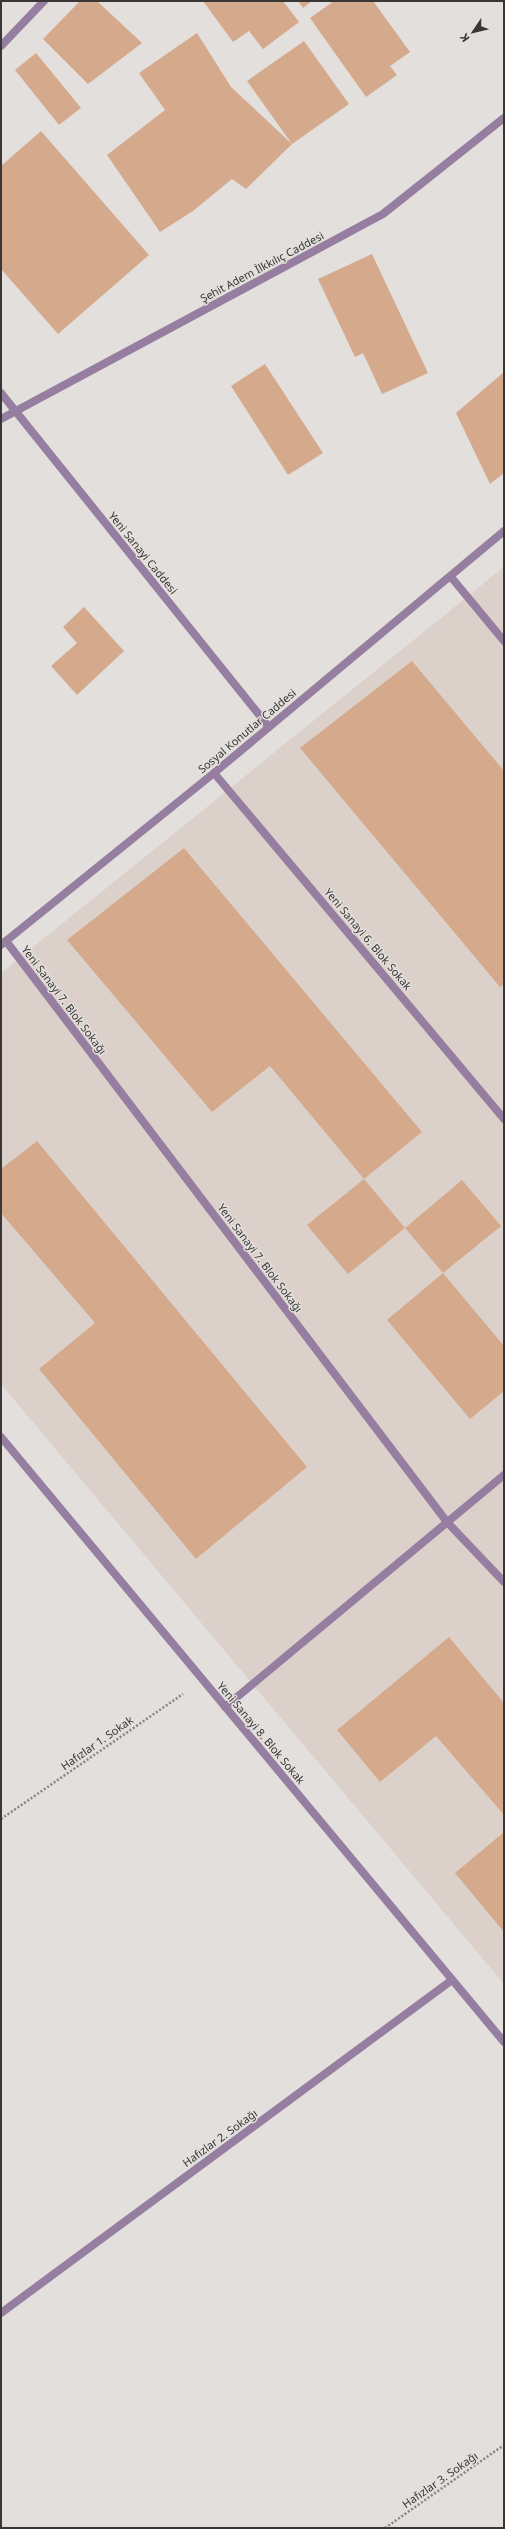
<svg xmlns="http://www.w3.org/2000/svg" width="505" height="2529" viewBox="0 0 505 2529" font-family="'Noto Sans',sans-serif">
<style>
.built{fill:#dcd1ca}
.building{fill:#d5aa8c}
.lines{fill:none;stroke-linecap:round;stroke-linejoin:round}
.path{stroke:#868482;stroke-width:2.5;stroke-dasharray:2 2;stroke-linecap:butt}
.minor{stroke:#957ea0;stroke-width:8}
.tertiary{stroke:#957ea0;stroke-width:8}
.labels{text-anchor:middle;stroke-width:3;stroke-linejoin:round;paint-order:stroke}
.street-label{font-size:11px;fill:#383736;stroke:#e3dfdc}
</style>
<rect width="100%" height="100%" fill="#e3dfdc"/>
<path class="built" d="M 504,567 L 504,1984 L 1,1384 L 1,973 Z"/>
<g class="building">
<path d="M 80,1 L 97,1 L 142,43 L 88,84 L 43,39 Z"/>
<path d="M 203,1 L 283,1 L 299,22 L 263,49 L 249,31 L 233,42 Z"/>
<path d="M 298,1 L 312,1 L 303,8 Z"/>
<path d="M 334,1 L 373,1 L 410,52 L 390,66 L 397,75 L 366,97 L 310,18 Z"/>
<path d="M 197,33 L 231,87 L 292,144 L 246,189 L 232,179 L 193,211 L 160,232 L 107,155 L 165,110 L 139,73 Z"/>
<path d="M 304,41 L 349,104 L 292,144 L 247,81 Z"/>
<path d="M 36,53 L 81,108 L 59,125 L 15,70 Z"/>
<path d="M 41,131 L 149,255 L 58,334 L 1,269 L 1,166 Z"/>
<path d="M 372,254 L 428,373 L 382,394 L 363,353 L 355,357 L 318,279 Z"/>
<path d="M 265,364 L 323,453 L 288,475 L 231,386 Z"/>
<path d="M 504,372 L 504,473 L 490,484 L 456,413 Z"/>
<path d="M 84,607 L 124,651 L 77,695 L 51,666 L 77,643 L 63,627 Z"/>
<path d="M 412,661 L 504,771 L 504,984 L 500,987 L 300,748 Z"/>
<path d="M 184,848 L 422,1132 L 364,1179 L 270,1066 L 212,1112 L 67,940 Z"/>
<path d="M 37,1141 L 307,1467 L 196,1559 L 39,1369 L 95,1323 L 1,1213 L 1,1169 Z"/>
<path d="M 364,1179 L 405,1228 L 462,1180 L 501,1226 L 443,1273 L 504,1346 L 504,1391 L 470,1419 L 387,1320 L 443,1273 L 405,1228 L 348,1274 L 307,1225 Z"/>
<path d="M 449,1637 L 504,1703 L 504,1815 L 436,1736 L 380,1782 L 337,1730 Z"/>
<path d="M 504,1832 L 504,1932 L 455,1873 Z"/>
</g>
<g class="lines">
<g class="path">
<path d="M 1,1819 L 183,1694"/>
<path d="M 385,2528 L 504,2445"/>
</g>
<g class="minor">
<path d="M 1,46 L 44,1"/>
<path d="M 451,577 L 504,641"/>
<path d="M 214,773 L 504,1119"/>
<path d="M 6,941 L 447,1522 L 504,1582"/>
<path d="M 1,1437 L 504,2042"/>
<path d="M 225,1707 L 504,1475"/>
<path d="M 1,2313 L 452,1980"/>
</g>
<g class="tertiary">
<path d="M 1,393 L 269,727"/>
<path d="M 1,419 L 383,214 L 504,118"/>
<path d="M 1,945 L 214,773 L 504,531"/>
</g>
</g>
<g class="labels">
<g class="street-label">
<text transform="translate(262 267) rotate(-28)" y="4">Şehit Adem İlkkılıç Caddesi</text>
<text transform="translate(143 553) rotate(51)" y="4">Yeni Sanayi Caddesi</text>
<text transform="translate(247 731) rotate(-40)" y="4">Sosyal Konutlar Caddesi</text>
<text transform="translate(368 939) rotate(50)" y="4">Yeni Sanayi 6. Blok Sokak</text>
<text transform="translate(64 1000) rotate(53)" y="4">Yeni Sanayi 7. Blok Sokağı</text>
<text transform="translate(260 1258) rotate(53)" y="4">Yeni Sanayi 7. Blok Sokağı</text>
<text transform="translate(261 1733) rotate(50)" y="4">Yeni Sanayi 8. Blok Sokak</text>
<text transform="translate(97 1743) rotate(-35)" y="4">Hafızlar 1. Sokak</text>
<text transform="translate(220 2138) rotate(-36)" y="4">Hafızlar 2. Sokağı</text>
<text transform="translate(440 2480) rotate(-35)" y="4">Hafızlar 3. Sokağı</text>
</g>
</g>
<rect width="505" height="2529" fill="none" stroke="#383736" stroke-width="4"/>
<g transform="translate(473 32) rotate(235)" stroke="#e3dfdc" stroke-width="3" paint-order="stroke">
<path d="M0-3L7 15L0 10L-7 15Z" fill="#383736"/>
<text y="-6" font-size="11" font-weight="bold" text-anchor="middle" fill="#383736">K</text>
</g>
</svg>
